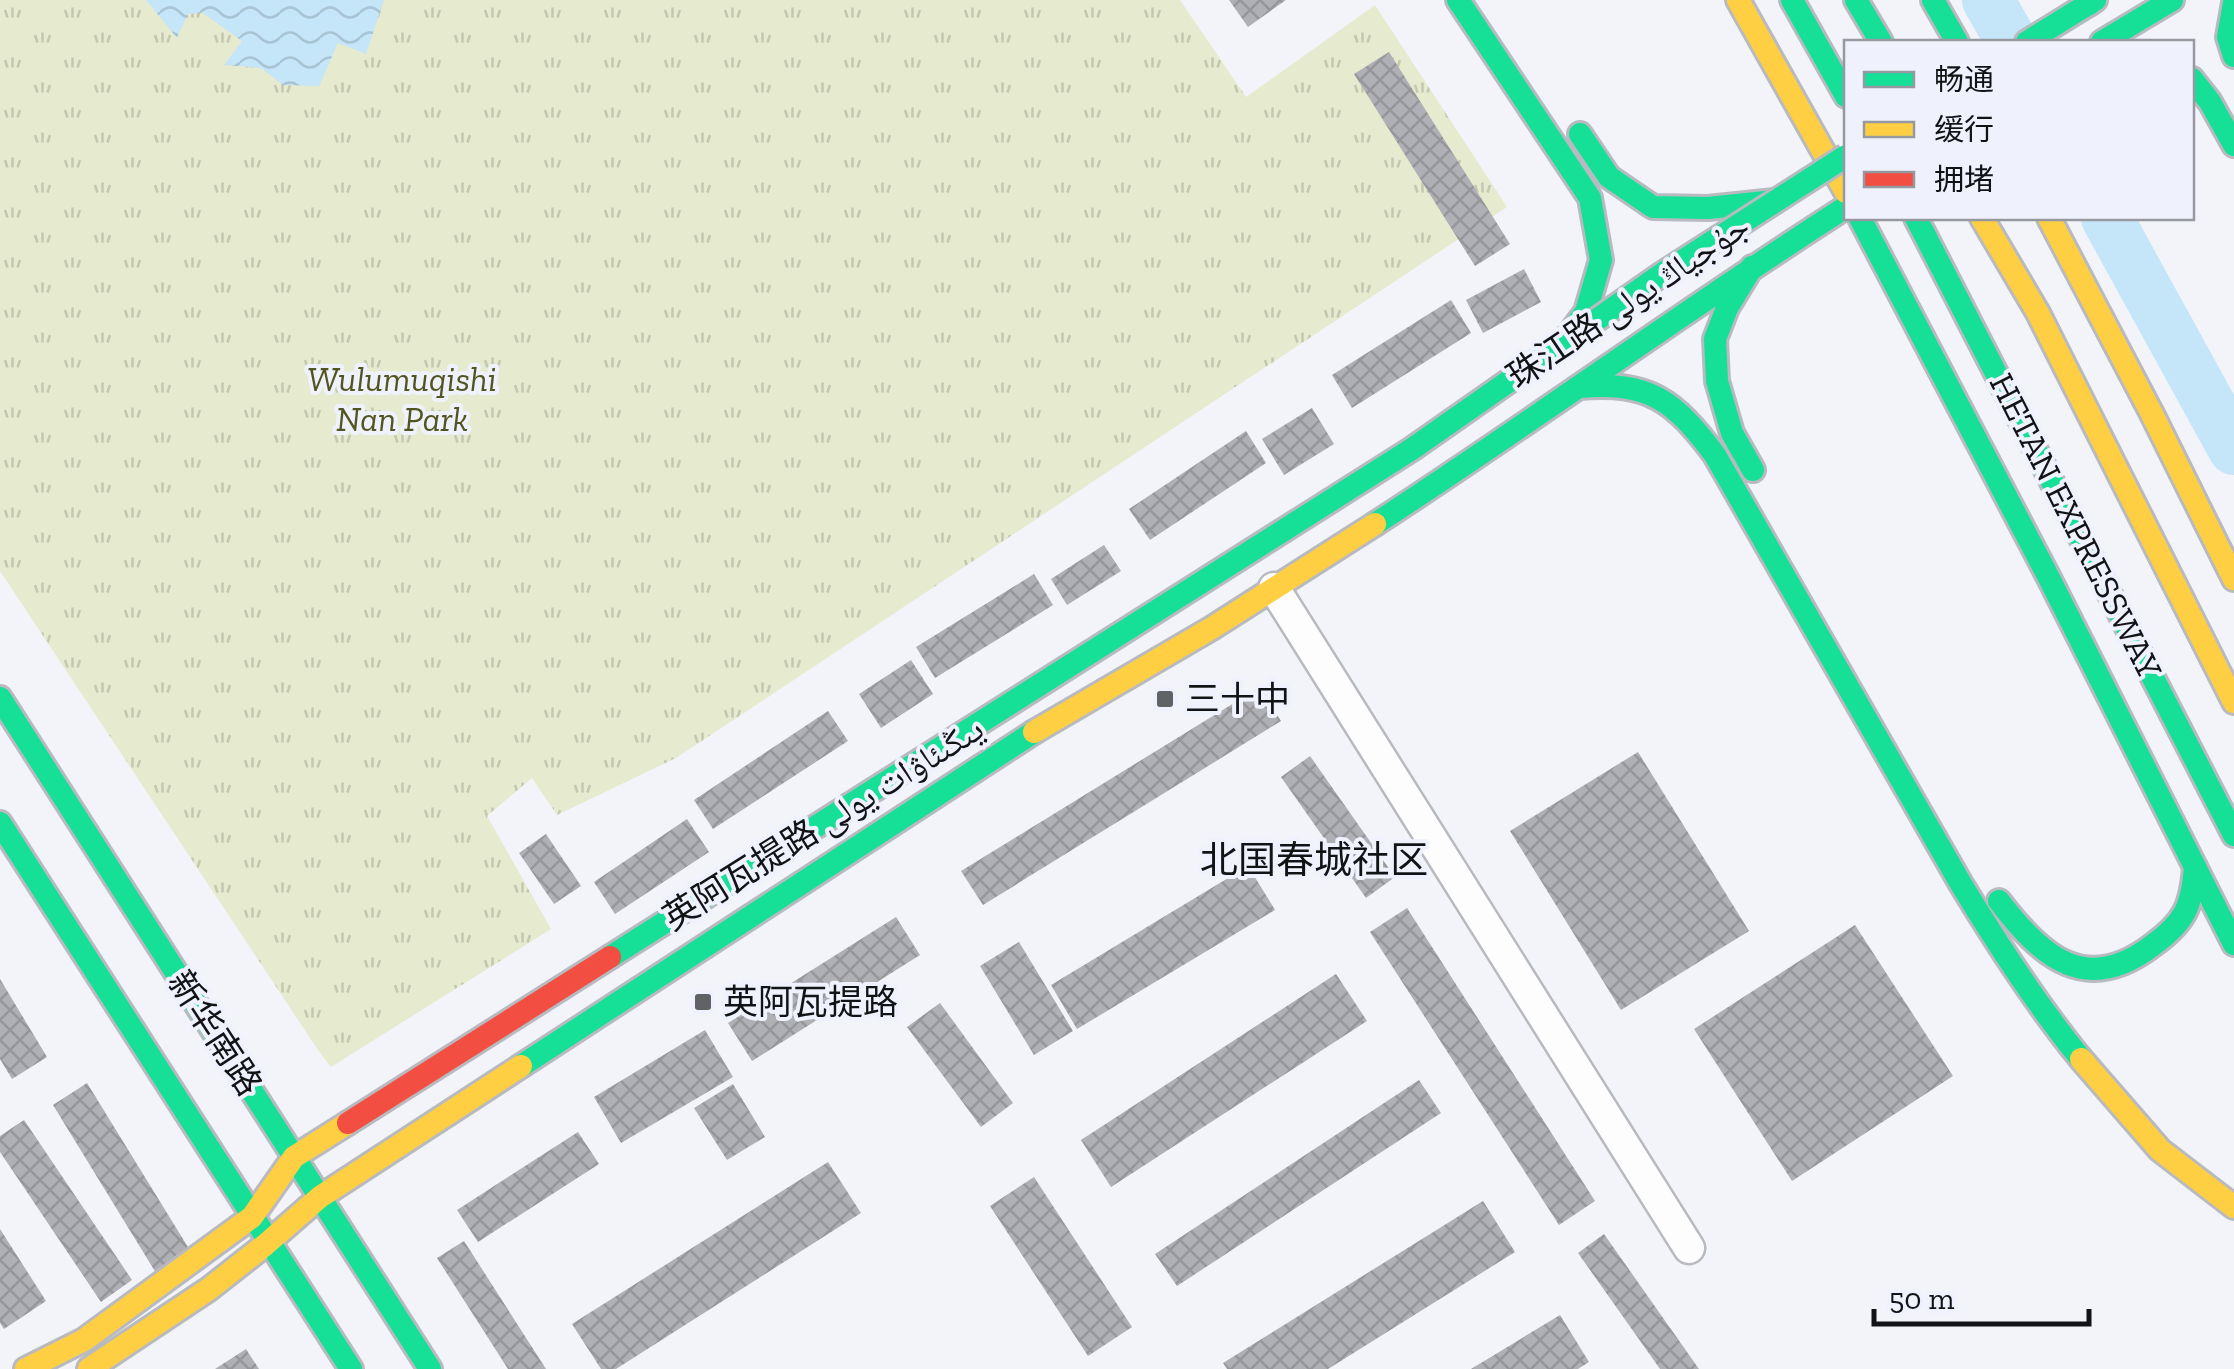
<svg xmlns="http://www.w3.org/2000/svg" width="2234" height="1369" viewBox="0 0 2234 1369" font-family="'Zilla Slab','Noto Naskh Arabic','Noto Sans SC',serif">
<style>
.park{fill:url(#park-tufts)}
.water{fill:url(#water-waves)}
.lines{fill:none;stroke-linecap:round;stroke-linejoin:round}
.river{stroke:#c5e5f8;stroke-width:52}
.building{fill:url(#building-cross-hatch)}
.street-casing{stroke:#b8babf;stroke-width:35}
.fast-casing{stroke:#b8babf;stroke-width:28}
.slow-casing{stroke:#b8babf;stroke-width:28}
.jam-casing{stroke:#b8babf;stroke-width:28}
.street{stroke:#fdfdfe;stroke-width:30}
.fast{stroke:#16e098;stroke-width:22}
.slow{stroke:#ffcf43;stroke-width:22}
.jam{stroke:#f24e42;stroke-width:22}
.fast-bridge-casing{stroke:#b8babf;stroke-width:28;stroke-linecap:butt}
.fast-bridge{stroke:#16e098;stroke-width:22}
.poi-dot{fill:#606266;stroke:#eff2fd;stroke-width:4}
.labels{text-anchor:middle;stroke-width:8;stroke-linejoin:round;paint-order:stroke}
.street-label{font-size:35px;fill:#121317;stroke:#eff2fd}
.park-label{font-size:35px;font-style:italic;fill:#535520;stroke:#eff2fd}
.poi-label{font-size:35px;fill:#121317;stroke:#eff2fd;text-anchor:start}
.neighbourhood-label{font-size:38px;fill:#121317;stroke:#eff2fd}
</style>
<defs>
<pattern id="park-tufts" width="24" height="20" patternUnits="userSpaceOnUse" patternTransform="scale(2.5)"><rect width="24" height="20" fill="#e6eace"/><path d="M3 7l-1-3M5 7V3M7 7l1-3M15 17l-1-3M17 17v-4M19 17l1-3" fill="none" stroke="#c4c8b0"/></pattern>
<pattern id="water-waves" width="16" height="10" patternUnits="userSpaceOnUse" patternTransform="scale(2.5)"><rect width="16" height="10" fill="#c5e5f8"/><path d="M0 5q4-4 8 0t8 0" fill="none" stroke="#a8c4d4"/></pattern>
<pattern id="building-cross-hatch" width="8" height="8" patternUnits="userSpaceOnUse" patternTransform="scale(2.5)"><rect width="8" height="8" fill="#afb0b5"/><path d="M0 0l8 8M0 8l8-8" fill="none" stroke="#96969b"/></pattern>
</defs>
<rect width="100%" height="100%" fill="#f2f4fa"/>
<path class="park" d="M 0,0 L 1180,0 L 1246,97 L 1375,5 L 1507,207 L 676,758 L 557,815 L 532,778 L 487,816 L 551,929 L 331,1067 L 320,1053 L 0,571 Z"/>
<path class="water" d="M 146,0 L 384,0 L 366,54 L 338,43 L 319,86 L 283,85 L 261,68 L 224,65 L 242,41 L 203,13 L 188,14 L 177,38 Z"/>
<g class="lines">
<g class="river">
<path d="M 1988,0 L 2012,42"/>
<path d="M 2107,218 L 2234,449"/>
</g>
</g>
<g class="building">
<path d="M 1229,0 L 1286,0 L 1248,27 Z"/>
<path d="M 1389,52 L 1510,244 L 1475,266 L 1354,74 Z"/>
<path d="M 1524,269 L 1541,302 L 1483,333 L 1466,300 Z"/>
<path d="M 1451,300 L 1471,333 L 1352,408 L 1332,375 Z"/>
<path d="M 1312,408 L 1334,444 L 1284,475 L 1262,439 Z"/>
<path d="M 1246,431 L 1266,463 L 1150,540 L 1129,509 Z"/>
<path d="M 1104,545 L 1121,571 L 1067,605 L 1051,579 Z"/>
<path d="M 1034,574 L 1053,605 L 935,678 L 916,647 Z"/>
<path d="M 911,660 L 933,694 L 881,728 L 859,694 Z"/>
<path d="M 1260,687 L 1281,721 L 983,905 L 961,871 Z"/>
<path d="M 828,711 L 848,741 L 713,829 L 694,800 Z"/>
<path d="M 1638,752 L 1749,931 L 1621,1010 L 1510,831 Z"/>
<path d="M 1310,756 L 1395,877 L 1366,898 L 1281,777 Z"/>
<path d="M 687,819 L 709,852 L 615,914 L 594,882 Z"/>
<path d="M 546,834 L 581,886 L 554,904 L 519,853 Z"/>
<path d="M 1248,866 L 1275,910 L 1077,1029 L 1051,985 Z"/>
<path d="M 1407,908 L 1595,1201 L 1559,1225 L 1370,932 Z"/>
<path d="M 896,917 L 920,955 L 752,1061 L 728,1023 Z"/>
<path d="M 1855,925 L 1953,1076 L 1792,1181 L 1694,1029 Z"/>
<path d="M 1019,942 L 1073,1031 L 1034,1055 L 980,966 Z"/>
<path d="M 1336,974 L 1367,1021 L 1111,1187 L 1081,1140 Z"/>
<path d="M 0,979 L 47,1057 L 12,1079 L 0,1059 Z"/>
<path d="M 940,1003 L 1013,1103 L 981,1127 L 907,1027 Z"/>
<path d="M 705,1030 L 733,1077 L 621,1143 L 594,1097 Z"/>
<path d="M 1419,1080 L 1441,1113 L 1177,1286 L 1155,1254 Z"/>
<path d="M 87,1083 L 191,1252 L 156,1273 L 53,1105 Z"/>
<path d="M 733,1084 L 765,1137 L 727,1160 L 694,1108 Z"/>
<path d="M 24,1120 L 132,1280 L 101,1302 L 0,1152 L 0,1136 Z"/>
<path d="M 578,1132 L 599,1164 L 478,1242 L 457,1210 Z"/>
<path d="M 828,1162 L 861,1213 L 616,1369 L 601,1369 L 572,1324 Z"/>
<path d="M 1034,1177 L 1132,1327 L 1088,1356 L 990,1206 Z"/>
<path d="M 1483,1201 L 1515,1252 L 1328,1369 L 1227,1369 L 1223,1363 Z"/>
<path d="M 0,1229 L 46,1301 L 4,1329 L 0,1323 Z"/>
<path d="M 1604,1234 L 1699,1369 L 1660,1369 L 1578,1253 Z"/>
<path d="M 464,1241 L 546,1369 L 508,1369 L 437,1258 Z"/>
<path d="M 1560,1315 L 1589,1362 L 1578,1369 L 1471,1369 Z"/>
<path d="M 246,1349 L 259,1369 L 215,1369 Z"/>
</g>
<g class="lines">
<defs>
<path id="street" d="M 1274,588 L 1689,1248"/>
<g id="fast">
<path d="M 1458,0 L 1590,198 L 1601,260 L 1586,312 L 1558,349"/>
<path d="M 1792,0 L 1846,96"/>
<path d="M 1856,0 L 1881,42"/>
<path d="M 1933,0 L 1957,42"/>
<path d="M 2234,3 L 2228,37 L 2234,56"/>
<path d="M 2089,4 L 2090,0"/>
<path d="M 2027,42 L 2095,0"/>
<path d="M 2102,42 L 2172,0"/>
<path d="M 2192,79 L 2210,102 L 2234,145"/>
<path d="M 1580,134 L 1609,177 L 1653,207 L 1708,208 L 1775,201"/>
<path d="M 1860,218 L 2049,578 L 2234,944"/>
<path d="M 1916,218 L 2234,835"/>
<path d="M 1752,267 L 1727,308 L 1715,339 L 1717,381 L 1732,433 L 1753,470"/>
<path d="M 1579,387 C 1649,381 1674,400 1715,455 L 1961,884 C 1998,945 2036,1004 2081,1059"/>
<path d="M 1375,524 C 1534,421 1686,309 1846,207"/>
<path d="M 0,698 L 430,1369"/>
<path d="M 0,823 L 351,1369"/>
<path d="M 1999,901 C 2042,958 2087,996 2153,945 C 2185,922 2192,906 2195,867"/>
<path d="M 610,957 L 1412,449"/>
<path d="M 521,1066 L 1034,732"/>
</g>
<g id="slow">
<path d="M 1738,0 L 1846,192"/>
<path d="M 1982,218 L 2038,313 L 2234,702"/>
<path d="M 2049,218 L 2152,414 L 2234,579"/>
<path d="M 1034,732 L 1212,628 L 1375,524"/>
<path d="M 2081,1059 L 2160,1150 L 2234,1207"/>
<path d="M 26,1369 L 84,1340 L 252,1217 L 294,1157 L 348,1123"/>
<path d="M 89,1369 L 209,1289 L 265,1245 L 320,1197 L 521,1066"/>
</g>
<path id="jam" d="M 348,1123 L 610,957"/>
</defs>
<use href="#street" class="street-casing"/>
<use href="#fast" class="fast-casing"/>
<use href="#slow" class="slow-casing"/>
<use href="#jam" class="jam-casing"/>
<use href="#street" class="street"/>
<use href="#fast" class="fast"/>
<use href="#slow" class="slow"/>
<use href="#jam" class="jam"/>
<defs>
<path id="fast-bridge" d="M 1412,449 L 1662,274 L 1846,156"/>
</defs>
<use href="#fast-bridge" class="fast-bridge-casing"/>
<use href="#fast-bridge" class="fast-bridge"/>
</g>
<g class="poi-dot">
<rect x="1155" y="689" width="20" height="20" rx="5"/>
<rect x="693" y="992" width="20" height="20" rx="5"/>
</g>
<g class="labels">
<g class="street-label">
<text transform="translate(1628 301) rotate(-34)" y="12">珠江路 جۇجياڭ يولى</text>
<text transform="translate(2076 526) rotate(63)" y="12">HETAN EXPRESSWAY</text>
<text transform="translate(823 823) rotate(-32)" y="12">英阿瓦提路 يىڭىئاۋات يولى</text>
<text transform="translate(215 1033) rotate(57)" y="12">新华南路</text>
</g>
<g class="park-label">
<text x="402" y="391">Wulumuqishi<tspan x="402" dy="40">Nan Park</tspan></text>
</g>
<g class="poi-label">
<text x="1185" y="711">三十中</text>
<text x="723" y="1014">英阿瓦提路</text>
</g>
<g class="neighbourhood-label">
<text x="1314" y="873">北国春城社区</text>
</g>
</g>
<rect x="1844" y="40" width="350" height="180" fill="#eff2fd" stroke="#9799a1" stroke-width="2.5"/>
<rect x="1864" y="72" width="50" height="15" fill="#16e098" stroke="#9799a1" stroke-width="2.5"/>
<text x="1934" y="90" font-size="30" fill="#121317">畅通</text>
<rect x="1864" y="122" width="50" height="15" fill="#ffcf43" stroke="#9799a1" stroke-width="2.5"/>
<text x="1934" y="140" font-size="30" fill="#121317">缓行</text>
<rect x="1864" y="172" width="50" height="15" fill="#f24e42" stroke="#9799a1" stroke-width="2.5"/>
<text x="1934" y="190" font-size="30" fill="#121317">拥堵</text>
<path d="M1874 1309v15h215v-15" fill="none" stroke="#121317" stroke-width="5"/>
<text x="1889" y="1309" font-size="30" fill="#121317" stroke="#eff2fd" stroke-width="8" paint-order="stroke">50 m</text>
</svg>
